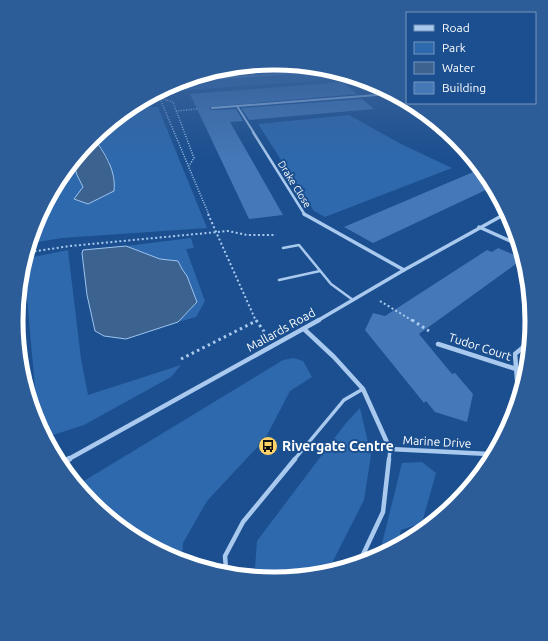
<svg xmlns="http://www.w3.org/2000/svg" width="548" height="641" viewBox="0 0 548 641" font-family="Ubuntu,sans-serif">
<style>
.green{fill:#2e69ad}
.water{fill:#3c6290;stroke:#9cc4f0}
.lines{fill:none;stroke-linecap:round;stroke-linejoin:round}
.stream{fill:#9cc4f0;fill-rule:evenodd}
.building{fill:#4478b7}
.path-far2{stroke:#a9c9ee;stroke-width:1.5;stroke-dasharray:1 1.5;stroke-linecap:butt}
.path-far1{stroke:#a9c9ee;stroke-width:2;stroke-dasharray:2 2.5;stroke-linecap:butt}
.path{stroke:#a9c9ee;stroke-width:3;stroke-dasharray:2.5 3.5;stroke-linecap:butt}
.lane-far2{stroke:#a9c9ee;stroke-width:2.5}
.lane-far1{stroke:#a9c9ee;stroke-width:3.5}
.lane{stroke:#a9c9ee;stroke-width:4.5}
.street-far4{stroke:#a9c9ee;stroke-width:2}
.street-far3{stroke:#a9c9ee;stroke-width:2.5}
.street-far2{stroke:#a9c9ee;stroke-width:3.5}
.street-far1{stroke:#a9c9ee;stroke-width:4.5}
.street{stroke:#a9c9ee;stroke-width:6}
.labels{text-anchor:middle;stroke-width:4;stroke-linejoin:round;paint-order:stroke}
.far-street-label{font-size:10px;fill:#fff;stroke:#1b4f8f}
.street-label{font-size:12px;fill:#fff;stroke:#1b4f8f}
.near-poi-label{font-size:14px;font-weight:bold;fill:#fff;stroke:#1b4f8f;text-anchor:start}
.rim{fill:none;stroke:#fff;stroke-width:5}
</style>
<rect width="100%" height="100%" fill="#1b4f8f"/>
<g class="green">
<path d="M 240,69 L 308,69 L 354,78 L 172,91 L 171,88 L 166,88 L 175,82 Z"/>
<path d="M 148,100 L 151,107 L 158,107 L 207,228 L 62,238 L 32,243 L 36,222 L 74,164 L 77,175 L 83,187 L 75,199 L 110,162 L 96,141 L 106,135 L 102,131 Z"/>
<path d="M 349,115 L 401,144 L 452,168 L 325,217 L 314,211 L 258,124 Z"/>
<path d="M 191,238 L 194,248 L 186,249 L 205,301 L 196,317 L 178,322 L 197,302 L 187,276 L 182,269 L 178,261 L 160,259 L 126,246 Z"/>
<path d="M 68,250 L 81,359 L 88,395 L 181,365 L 171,377 L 84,425 L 53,435 L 43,426 L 37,410 L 25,276 L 28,258 Z"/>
<path d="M 294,358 L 303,361 L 312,377 L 290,391 L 265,439 L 207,501 L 183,543 L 182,560 L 175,559 L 91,503 L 79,484 L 283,360 Z"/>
<path d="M 360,408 L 371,455 L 364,500 L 330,567 L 274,578 L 257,575 L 255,568 L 257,541 L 346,423 Z"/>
<path d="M 422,462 L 436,473 L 422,523 L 401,530 L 398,542 L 382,553 L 381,548 L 402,463 Z"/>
</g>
<g class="water">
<path d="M 102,131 L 106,135 L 96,141 C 107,157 116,172 114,191 L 88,204 L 74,199 L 83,187 L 77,175 L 74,164 L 92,138 Z"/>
<path d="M 126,246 L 160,259 L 178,261 L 182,269 L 187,276 L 197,302 L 178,322 L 126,339 L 104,336 L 95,331 L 87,295 L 82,253 L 83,250 Z"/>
</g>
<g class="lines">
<path class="stream" d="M 317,71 L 323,72 L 178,82 L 190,79 Z"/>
</g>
<g class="building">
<path d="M 343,82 L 357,94 L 210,107 L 210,109 L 212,110 L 236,109 L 243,121 L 230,122 L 283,215 L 249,219 L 190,94 Z"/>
<path d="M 362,99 L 374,109 L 249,120 L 241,108 Z"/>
<path d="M 478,170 L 490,188 L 373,243 L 344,227 Z"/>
<path d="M 498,248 L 519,257 L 520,261 L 419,334 L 452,374 L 455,373 L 473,394 L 467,422 L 435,412 L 426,401 L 424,403 L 365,330 L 373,313 L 385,316 L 487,250 L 492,252 Z"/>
</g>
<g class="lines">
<g class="path-far2">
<path d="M 218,74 L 294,69"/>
<path d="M 158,94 L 209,215"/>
<path d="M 160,98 L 173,102 L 194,158 L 189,166"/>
<path d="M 176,111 L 197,109"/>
</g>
<g class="path-far1">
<path d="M 208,214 L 256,321"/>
<path d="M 30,252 L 70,246 L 228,231 L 247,235 L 276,235"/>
<path d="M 380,301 L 413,321"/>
</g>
<g class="path">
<path d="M 256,320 L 265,333"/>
<path d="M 412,320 L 429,331"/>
<path d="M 181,359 L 256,321"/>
</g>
<g class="lane-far2">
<path d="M 283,248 L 299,245 L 331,284 L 353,300"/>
<path d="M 279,280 L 320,271"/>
</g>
<g class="lane-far1">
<path d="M 294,460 L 344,400 L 363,389"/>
<path d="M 389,460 L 390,449"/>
</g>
<g class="lane">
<path d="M 360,561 L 383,512 L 389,459"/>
<path d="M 226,569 L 225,556 L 243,522 L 295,459"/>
</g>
<g class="street-far4">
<path d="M 371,82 L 395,97"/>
<path d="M 237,106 L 254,133"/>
<path d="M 212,108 L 389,94"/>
</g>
<g class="street-far3">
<path d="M 253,132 L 305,215"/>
<path d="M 503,215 L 506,213"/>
</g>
<g class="street-far2">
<path d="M 304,214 L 404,270"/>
<path d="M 479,227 L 517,244"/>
<path d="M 317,321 L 404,270 L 505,214"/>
</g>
<g class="street-far1">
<path d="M 304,329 L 334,357 L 363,389 L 390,449 L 489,454"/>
<path d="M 438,344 L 516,369"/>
<path d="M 518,392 L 515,354 L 527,344"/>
<path d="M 67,460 L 319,320"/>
</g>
<path class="street" d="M 64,462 L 69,459"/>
</g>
<linearGradient id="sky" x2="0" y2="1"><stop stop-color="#0f2b4f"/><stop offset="0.43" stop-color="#39639b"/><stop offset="1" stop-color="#39639b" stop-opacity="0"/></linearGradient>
<rect width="548" height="159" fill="url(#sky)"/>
<defs>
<symbol id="bus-disc" viewBox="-11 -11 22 22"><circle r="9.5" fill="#ffd166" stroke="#1b4f8f"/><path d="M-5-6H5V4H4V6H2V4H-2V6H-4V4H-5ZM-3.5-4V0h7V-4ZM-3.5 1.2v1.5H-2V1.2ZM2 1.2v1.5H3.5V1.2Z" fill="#111"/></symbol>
</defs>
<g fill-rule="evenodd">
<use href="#bus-disc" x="257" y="435" width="22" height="22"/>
</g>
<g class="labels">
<g class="far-street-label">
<text transform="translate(295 184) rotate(58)" y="4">Drake Close</text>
</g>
<g class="street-label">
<text transform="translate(281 330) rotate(-29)" y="4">Mallards Road</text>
<text transform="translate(480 347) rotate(18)" y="4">Tudor Court</text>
<text transform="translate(437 442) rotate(3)" y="4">Marine Drive</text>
</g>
<g class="near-poi-label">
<text x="282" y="451">Rivergate Centre</text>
</g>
</g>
<path d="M0 0H548V641H0ZM23 321a251 251 0 1 1 502 0a251 251 0 1 1-502 0Z" fill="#2d5d98" fill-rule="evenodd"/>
<path class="rim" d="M23 321a251 251 0 1 1 502 0a251 251 0 1 1-502 0Z"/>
<rect x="406" y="12" width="130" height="92" fill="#1b4f8f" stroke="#7695bc"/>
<rect x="414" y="25" width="20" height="6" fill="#a9c9ee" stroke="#7695bc"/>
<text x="442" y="32" font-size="12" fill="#ffffff">Road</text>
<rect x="414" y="42" width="20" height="12" fill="#2e69ad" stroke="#7695bc"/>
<text x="442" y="52" font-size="12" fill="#ffffff">Park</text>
<rect x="414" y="62" width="20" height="12" fill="#3c6290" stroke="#7695bc"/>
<text x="442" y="72" font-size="12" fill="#ffffff">Water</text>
<rect x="414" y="82" width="20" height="12" fill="#4478b7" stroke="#7695bc"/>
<text x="442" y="92" font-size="12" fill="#ffffff">Building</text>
</svg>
